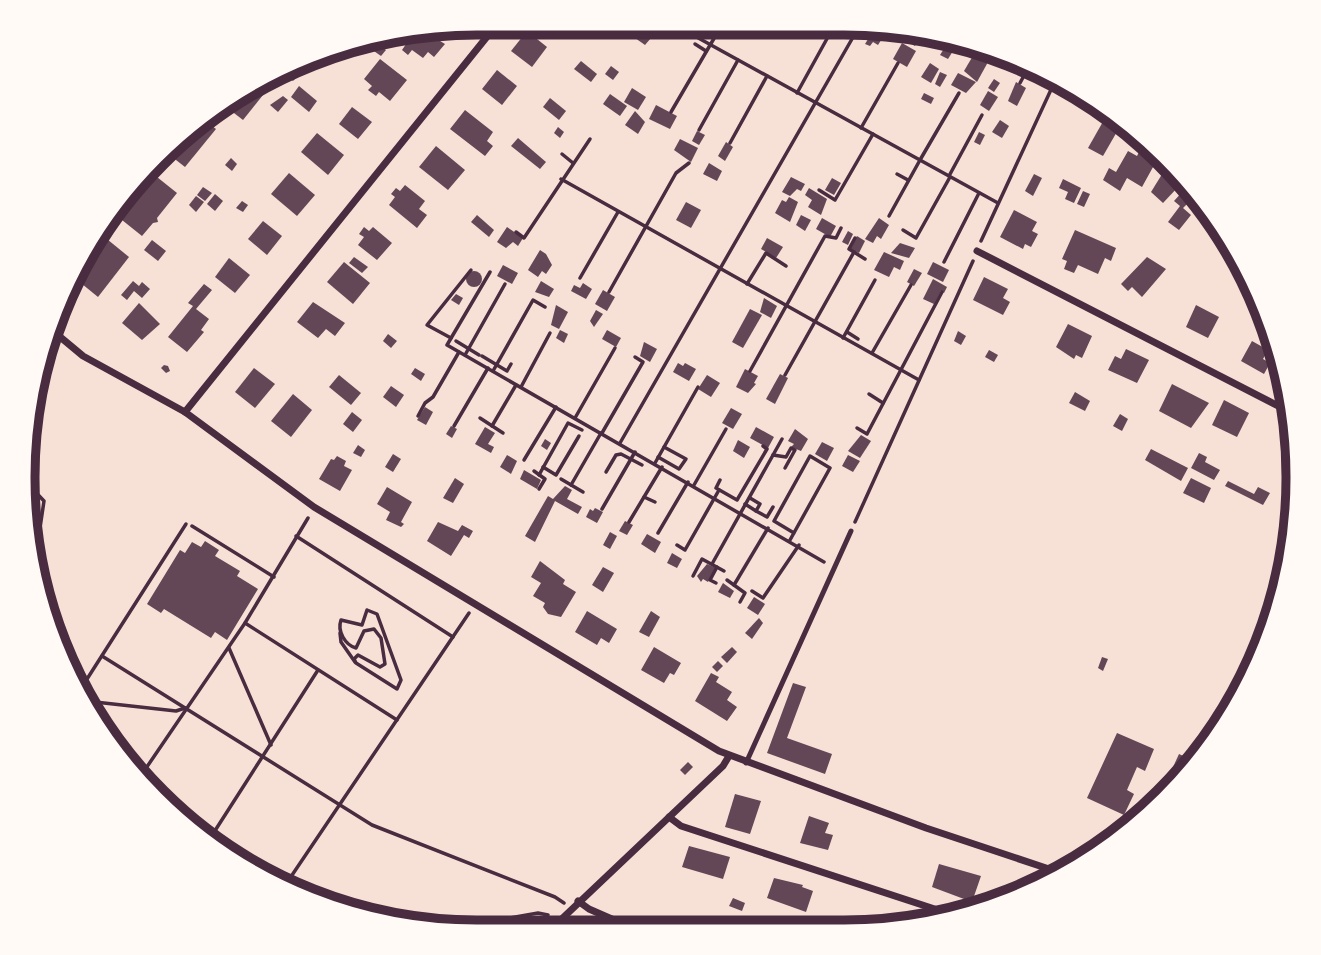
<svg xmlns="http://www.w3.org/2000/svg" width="1321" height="955" viewBox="0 0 1321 955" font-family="Roboto,sans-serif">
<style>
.building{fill:#644757}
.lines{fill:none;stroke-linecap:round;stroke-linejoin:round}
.path{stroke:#4a2c40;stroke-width:3.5}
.service{stroke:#4a2c40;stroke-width:5}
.minor{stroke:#4a2c40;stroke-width:7}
.rim{fill:none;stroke:#4a2c40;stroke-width:9}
</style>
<rect width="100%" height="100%" fill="#f7e1d7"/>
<g class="building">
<path d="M 552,23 L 579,23 L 574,29 L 567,23 L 562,31 Z"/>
<path d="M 635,25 L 651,38 L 645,45 L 628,33 Z"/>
<path d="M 877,27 L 887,28 L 893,29 L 890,35 Z"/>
<path d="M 875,28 L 885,34 L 878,45 L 873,42 L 870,46 L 865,44 Z"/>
<path d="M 422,30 L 445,44 L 434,57 L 428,52 L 423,58 L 412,50 L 408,55 L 402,50 L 415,31 Z"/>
<path d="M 527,31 L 547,47 L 532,67 L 511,51 Z"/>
<path d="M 912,32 L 923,33 L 915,46 L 906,41 Z"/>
<path d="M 376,43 L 386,50 L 381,56 L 371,49 Z"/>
<path d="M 902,43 L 916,51 L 907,67 L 893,59 Z"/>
<path d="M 945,47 L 953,51 L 948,59 L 940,55 Z"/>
<path d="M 974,54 L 988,62 L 977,82 L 964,71 Z"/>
<path d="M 314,59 L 293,81 L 284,73 L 292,69 Z"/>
<path d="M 380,59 L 407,80 L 390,101 L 379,92 L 376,96 L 368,90 L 372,86 L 364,79 Z"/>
<path d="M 581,61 L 597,74 L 591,82 L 574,69 Z"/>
<path d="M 930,63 L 939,69 L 931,83 L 921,77 Z"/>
<path d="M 611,66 L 619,72 L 613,80 L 605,74 Z"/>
<path d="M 497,70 L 517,86 L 502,105 L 482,89 Z"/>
<path d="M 940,72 L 947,75 L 940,87 L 935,84 Z"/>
<path d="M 958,73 L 976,82 L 966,93 L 951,85 Z"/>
<path d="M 279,75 L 243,120 L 221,103 L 225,99 Z"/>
<path d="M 994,79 L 1000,83 L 994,92 L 988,88 Z"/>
<path d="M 1016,82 L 1026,88 L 1017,106 L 1008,101 Z"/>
<path d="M 299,86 L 317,101 L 309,112 L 291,97 Z"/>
<path d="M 632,88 L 646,97 L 638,110 L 624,102 Z"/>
<path d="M 1076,90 L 1096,99 L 1098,101 L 1097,104 L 1086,98 Z"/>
<path d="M 988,91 L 998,97 L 989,111 L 980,105 Z"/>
<path d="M 924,93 L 934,98 L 931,104 L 921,99 Z"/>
<path d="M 610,94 L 627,106 L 620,116 L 603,104 Z"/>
<path d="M 283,96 L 288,100 L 278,112 L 270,105 Z"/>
<path d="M 550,98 L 566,111 L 559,120 L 543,107 Z"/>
<path d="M 656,105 L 677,116 L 670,129 L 649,119 Z"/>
<path d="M 352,107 L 372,122 L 358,139 L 339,124 Z"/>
<path d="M 465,110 L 493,132 L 487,141 L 493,146 L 485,156 L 450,129 Z"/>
<path d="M 635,111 L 645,122 L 638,134 L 625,125 Z"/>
<path d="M 1109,111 L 1122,123 L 1103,156 L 1088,148 Z"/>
<path d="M 203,119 L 216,129 L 185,167 L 167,153 Z"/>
<path d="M 1000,120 L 1009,126 L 1002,138 L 992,132 Z"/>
<path d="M 558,127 L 564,132 L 560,138 L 554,133 Z"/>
<path d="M 697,131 L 705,135 L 699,145 L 692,141 Z"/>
<path d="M 979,132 L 985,135 L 980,145 L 974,142 Z"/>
<path d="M 317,133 L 344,155 L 328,175 L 301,152 Z"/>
<path d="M 518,138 L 546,162 L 540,169 L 511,146 Z"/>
<path d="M 680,139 L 698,148 L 691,162 L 674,150 Z"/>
<path d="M 726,142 L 733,147 L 725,161 L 718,156 Z"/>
<path d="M 436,146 L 465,170 L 448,190 L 419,167 Z"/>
<path d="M 1141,148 L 1158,158 L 1142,187 L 1127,178 L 1120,191 L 1103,180 L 1109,168 L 1116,172 L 1128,151 L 1137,156 Z"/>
<path d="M 231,158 L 237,164 L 232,171 L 225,165 Z"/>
<path d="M 709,163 L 722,171 L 717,181 L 703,174 Z"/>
<path d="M 1164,171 L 1179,186 L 1163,203 L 1151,192 Z"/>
<path d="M 152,173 L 177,193 L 157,218 L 158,222 L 153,223 L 142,236 L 117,216 Z"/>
<path d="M 289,173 L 315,195 L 297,216 L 271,194 Z"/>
<path d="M 1034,174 L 1042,178 L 1033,196 L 1025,191 Z"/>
<path d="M 791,177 L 805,184 L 801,191 L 797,189 L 790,196 L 782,192 Z"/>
<path d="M 832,178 L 841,183 L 834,195 L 825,190 Z"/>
<path d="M 1063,179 L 1081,188 L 1074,203 L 1065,199 L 1068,192 L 1059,188 Z"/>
<path d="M 1185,182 L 1197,194 L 1183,208 L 1191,215 L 1179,230 L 1168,222 L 1180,206 L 1174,201 L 1183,191 Z"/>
<path d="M 405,185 L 425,201 L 419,209 L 427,215 L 417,228 L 389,205 L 395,197 L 391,194 L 396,188 L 400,191 Z"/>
<path d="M 203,187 L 212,193 L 205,201 L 197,195 Z"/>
<path d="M 809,188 L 827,199 L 821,215 L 808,207 L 812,200 L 805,195 Z"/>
<path d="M 1083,191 L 1090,194 L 1084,207 L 1077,204 Z"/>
<path d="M 215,194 L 223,201 L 215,211 L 207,204 Z"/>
<path d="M 196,196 L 204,202 L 196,212 L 189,205 Z"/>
<path d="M 789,197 L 798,202 L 790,222 L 775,213 L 782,200 L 786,202 Z"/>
<path d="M 242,201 L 248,205 L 243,212 L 236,208 Z"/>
<path d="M 686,202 L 701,210 L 691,228 L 676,220 Z"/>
<path d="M 1014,210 L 1037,222 L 1032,231 L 1038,234 L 1031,247 L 1025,244 L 1023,249 L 1000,237 Z"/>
<path d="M 477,215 L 494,230 L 489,237 L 471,222 Z"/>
<path d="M 801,215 L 811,220 L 805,231 L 796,225 Z"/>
<path d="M 822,218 L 836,226 L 830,237 L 816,229 Z"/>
<path d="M 879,218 L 889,225 L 881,239 L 877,236 L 873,243 L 865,239 Z"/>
<path d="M 263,221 L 282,236 L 267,255 L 248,239 Z"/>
<path d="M 364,227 L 369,231 L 373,227 L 392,243 L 377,260 L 358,245 L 364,237 L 359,234 Z"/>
<path d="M 507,227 L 523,238 L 518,246 L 513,242 L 506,248 L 497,242 Z"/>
<path d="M 1075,230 L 1116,248 L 1111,261 L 1105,258 L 1098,274 L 1078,265 L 1074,273 L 1064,269 L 1067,261 L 1062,259 Z"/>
<path d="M 848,231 L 853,234 L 848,245 L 842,242 Z"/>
<path d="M 102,235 L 129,257 L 98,297 L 71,275 Z"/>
<path d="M 857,236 L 865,241 L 859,253 L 850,249 Z"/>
<path d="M 767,238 L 783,247 L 776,258 L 761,249 Z"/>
<path d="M 152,240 L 166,251 L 158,261 L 144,250 Z"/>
<path d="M 900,243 L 915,248 L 909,258 L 891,253 Z"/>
<path d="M 540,250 L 546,254 L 552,265 L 546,274 L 542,271 L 538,277 L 528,270 Z"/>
<path d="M 884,252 L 904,261 L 900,270 L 894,267 L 889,277 L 874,270 Z"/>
<path d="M 354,257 L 368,267 L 362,273 L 349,263 Z"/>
<path d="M 1147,257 L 1166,269 L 1142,297 L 1132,287 L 1128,291 L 1121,284 Z"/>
<path d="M 229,258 L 250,275 L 235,293 L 215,277 Z"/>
<path d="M 344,262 L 370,283 L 353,304 L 327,282 Z"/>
<path d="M 933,262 L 949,270 L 943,282 L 927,274 Z"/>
<path d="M 503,265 L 518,273 L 512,284 L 497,276 Z"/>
<path d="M 914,269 L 922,273 L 914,286 L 907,282 Z"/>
<circle cx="474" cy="279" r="8"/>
<path d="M 984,277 L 1008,289 L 1003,298 L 1010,302 L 1003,315 L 973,300 Z"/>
<path d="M 933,279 L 947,287 L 944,293 L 941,291 L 934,304 L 923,299 Z"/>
<path d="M 133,281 L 139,286 L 142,282 L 150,289 L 142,298 L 134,291 L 127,300 L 121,295 Z"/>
<path d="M 541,281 L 554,289 L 549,297 L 535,292 Z"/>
<path d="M 583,283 L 592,289 L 586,299 L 571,291 L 574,285 L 580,288 Z"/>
<path d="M 204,284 L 212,290 L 196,309 L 209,319 L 201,330 L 204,332 L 187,352 L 168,337 L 193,306 L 188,303 Z"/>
<path d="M 603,290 L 615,297 L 607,311 L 595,304 Z"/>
<path d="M 456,294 L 463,298 L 459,305 L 451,300 Z"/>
<path d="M 764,298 L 777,306 L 771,318 L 760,312 Z"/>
<path d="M 313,302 L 345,323 L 335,336 L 326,329 L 318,338 L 297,322 Z"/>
<path d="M 139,303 L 160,324 L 142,340 L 122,323 Z"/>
<path d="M 556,305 L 568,312 L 559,329 L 551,325 Z"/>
<path d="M 1196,305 L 1219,317 L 1208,338 L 1186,327 Z"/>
<path d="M 750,309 L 762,315 L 743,348 L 732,342 Z"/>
<path d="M 596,310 L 603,314 L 594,327 L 590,321 Z"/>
<path d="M 1068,324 L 1092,336 L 1082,358 L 1076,355 L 1074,359 L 1056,347 Z"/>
<path d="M 560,330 L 568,334 L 564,343 L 556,338 Z"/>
<path d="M 607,330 L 621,338 L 616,347 L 602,339 Z"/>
<path d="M 958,331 L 966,336 L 961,345 L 954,341 Z"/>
<path d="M 388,334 L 397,341 L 391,348 L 383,341 Z"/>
<path d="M 1252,341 L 1268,350 L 1263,359 L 1270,363 L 1264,374 L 1241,361 Z"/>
<path d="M 644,342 L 657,349 L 650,362 L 640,356 Z"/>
<path d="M 1126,349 L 1149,360 L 1137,383 L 1108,370 L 1115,356 L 1121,359 Z"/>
<path d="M 989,350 L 998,355 L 994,362 L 985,357 Z"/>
<path d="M 678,363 L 683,366 L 685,363 L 696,369 L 689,381 L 673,372 Z"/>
<path d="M 164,365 L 168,366 L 170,371 L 166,373 L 161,368 Z"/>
<path d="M 254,368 L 275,384 L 255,408 L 235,392 Z"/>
<path d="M 415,368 L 425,374 L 421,381 L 411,374 Z"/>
<path d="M 745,369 L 758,376 L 754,383 L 756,384 L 748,393 L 736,387 Z"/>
<path d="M 780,374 L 788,378 L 775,404 L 766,399 Z"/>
<path d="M 339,375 L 361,393 L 351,405 L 329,387 Z"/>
<path d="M 707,375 L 720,383 L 711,397 L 698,389 Z"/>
<path d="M 1172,384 L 1209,403 L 1191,428 L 1159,411 Z"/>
<path d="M 391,386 L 404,395 L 396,407 L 383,397 Z"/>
<path d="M 1075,392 L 1090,401 L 1085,411 L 1069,403 Z"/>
<path d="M 293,394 L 312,410 L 291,437 L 271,421 Z"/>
<path d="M 1224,400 L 1249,413 L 1237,437 L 1212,425 Z"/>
<path d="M 425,407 L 433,412 L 426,425 L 417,420 Z"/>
<path d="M 731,408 L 742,414 L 733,429 L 722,423 Z"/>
<path d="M 352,412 L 362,420 L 353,432 L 343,424 Z"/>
<path d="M 1120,414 L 1128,419 L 1122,431 L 1113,426 Z"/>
<path d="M 451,426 L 457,429 L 452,438 L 446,434 Z"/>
<path d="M 485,427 L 495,433 L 488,444 L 494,447 L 491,453 L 475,444 Z"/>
<path d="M 756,427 L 774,437 L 768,448 L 750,438 Z"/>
<path d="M 795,429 L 808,439 L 801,451 L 791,447 L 794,444 L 788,441 Z"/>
<path d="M 861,435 L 871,441 L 860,458 L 848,451 Z"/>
<path d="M 545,439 L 551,443 L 547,450 L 541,446 Z"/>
<path d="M 738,440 L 750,447 L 744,458 L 733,451 Z"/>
<path d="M 822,442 L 834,448 L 827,461 L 815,454 Z"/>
<path d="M 358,445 L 365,450 L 361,457 L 353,453 Z"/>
<path d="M 1151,449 L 1188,468 L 1181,481 L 1145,460 Z"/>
<path d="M 1199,453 L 1207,457 L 1205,462 L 1220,470 L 1214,480 L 1191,468 Z"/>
<path d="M 393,454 L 401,459 L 393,472 L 385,467 Z"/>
<path d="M 507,455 L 517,461 L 511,474 L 500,467 Z"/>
<path d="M 848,455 L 860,461 L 853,472 L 842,466 Z"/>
<path d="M 337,456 L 346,461 L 344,466 L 352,470 L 340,491 L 319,479 L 331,459 L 334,460 Z"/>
<path d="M 524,470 L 541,480 L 537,489 L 520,479 Z"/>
<path d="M 455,478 L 464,484 L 453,503 L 443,498 Z"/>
<path d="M 1191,478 L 1211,488 L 1204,503 L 1183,493 Z"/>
<path d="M 1228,481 L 1254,494 L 1258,487 L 1270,493 L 1263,505 L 1225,486 Z"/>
<path d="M 565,486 L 572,490 L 567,499 L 582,507 L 578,514 L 555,501 L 535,542 L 525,536 L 548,496 L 553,499 Z"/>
<path d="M 387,487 L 412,502 L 401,522 L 404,524 L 401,527 L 386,520 L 390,512 L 377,504 Z"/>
<path d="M 595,508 L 603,512 L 597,523 L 586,517 L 590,509 L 593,511 Z"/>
<path d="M 625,521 L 633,525 L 627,535 L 619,531 Z"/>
<path d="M 438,522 L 458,531 L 462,525 L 473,531 L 469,538 L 464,535 L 451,556 L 427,541 Z"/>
<path d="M 610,532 L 617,536 L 610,549 L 603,545 Z"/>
<path d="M 647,534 L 661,542 L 655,553 L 641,544 Z"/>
<path d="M 205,541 L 219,550 L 215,556 L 240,571 L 237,576 L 258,589 L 227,640 L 215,632 L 211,638 L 164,609 L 161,613 L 147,604 L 180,550 L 185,553 L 192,542 L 201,547 Z"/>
<path d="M 672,553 L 682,559 L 677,568 L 667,563 Z"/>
<path d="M 540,561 L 565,580 L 563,584 L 576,592 L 561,617 L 548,614 L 543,607 L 545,603 L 533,596 L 541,583 L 531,577 Z"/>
<path d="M 707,564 L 716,568 L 708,582 L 703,579 L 701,582 L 697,576 Z"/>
<path d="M 603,567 L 614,573 L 603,592 L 592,585 Z"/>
<path d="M 723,583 L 734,591 L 730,598 L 718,592 Z"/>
<path d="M 754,597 L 765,604 L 758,615 L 747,608 Z"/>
<path d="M 587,611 L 617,629 L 609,643 L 601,638 L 597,645 L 575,632 Z"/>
<path d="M 651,611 L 660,617 L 649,637 L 639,632 Z"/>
<path d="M 759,618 L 763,623 L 752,639 L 745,633 Z"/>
<path d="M 654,647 L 681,663 L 674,675 L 670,673 L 664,683 L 641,670 Z"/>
<path d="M 732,647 L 737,652 L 727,663 L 721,657 Z"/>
<path d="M 1102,657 L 1108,659 L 1103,671 L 1098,668 Z"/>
<path d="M 718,661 L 723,666 L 717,672 L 712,667 Z"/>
<path d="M 711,673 L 719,677 L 716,682 L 732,692 L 727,700 L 737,707 L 727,721 L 695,701 Z"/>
<path d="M 793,683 L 806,687 L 787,738 L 832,754 L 825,774 L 767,753 Z"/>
<path d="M 1117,733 L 1154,749 L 1145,771 L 1137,767 L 1127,790 L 1134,794 L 1124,815 L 1087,798 Z"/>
<path d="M 1179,754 L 1190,759 L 1164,789 L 1163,789 Z"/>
<path d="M 688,762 L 693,767 L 685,775 L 680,770 Z"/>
<path d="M 735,794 L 761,801 L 750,834 L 725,827 Z"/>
<path d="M 809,816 L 829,823 L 825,833 L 833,835 L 828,850 L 800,843 Z"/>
<path d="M 1100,839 L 1112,843 L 1095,853 Z"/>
<path d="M 689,846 L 730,857 L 723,879 L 682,867 Z"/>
<path d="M 939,864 L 981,876 L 972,902 L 932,887 Z"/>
<path d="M 774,878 L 803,885 L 802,887 L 813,891 L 806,912 L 767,898 Z"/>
<path d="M 733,898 L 745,903 L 742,911 L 729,906 Z"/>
<path d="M 756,918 L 771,925 L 769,929 L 730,929 L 734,920 L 752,928 Z"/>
</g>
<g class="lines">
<g class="path">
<path d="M 682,29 L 998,203"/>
<path d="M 695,44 L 706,51"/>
<path d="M 953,46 L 958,38"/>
<path d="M 988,61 L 993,53"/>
<path d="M 1020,83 L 1028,68"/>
<path d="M 797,93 L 834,26"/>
<path d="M 671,112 L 723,23"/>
<path d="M 861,128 L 898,63"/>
<path d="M 699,130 L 738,60"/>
<path d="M 730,143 L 767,76"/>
<path d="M 562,154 L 573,163"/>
<path d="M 920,160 L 959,93"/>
<path d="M 897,174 L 908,180"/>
<path d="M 949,176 L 982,115"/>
<path d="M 561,179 L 919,380"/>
<path d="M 819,190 L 835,200 L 873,134"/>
<path d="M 889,216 L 920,160"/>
<path d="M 903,230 L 916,238 L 950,177"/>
<path d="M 516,232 L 524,238 L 590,139"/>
<path d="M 855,238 L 849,249 L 865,259"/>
<path d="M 981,241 L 1055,81"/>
<path d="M 944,262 L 979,193"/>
<path d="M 490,272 L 447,345 L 824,562"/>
<path d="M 580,278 L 618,212"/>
<path d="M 747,284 L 766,253 L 786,266"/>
<path d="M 609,292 L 676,173 L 689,163"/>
<path d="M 847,332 L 858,339"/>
<path d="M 451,338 L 427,325 L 471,270"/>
<path d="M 843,338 L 875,280"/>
<path d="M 456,341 L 479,355"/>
<path d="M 872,353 L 911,285"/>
<path d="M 465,355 L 505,284"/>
<path d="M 482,356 L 507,371 L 511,364"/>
<path d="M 493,371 L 533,300 L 545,307"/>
<path d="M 750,371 L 825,236 L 836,238 L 841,228"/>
<path d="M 785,375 L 854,252"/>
<path d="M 521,387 L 550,333"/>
<path d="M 869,394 L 883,403"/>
<path d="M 418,416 L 425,403 L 433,397 L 459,352"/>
<path d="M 480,418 L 503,433"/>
<path d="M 575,418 L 615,348"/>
<path d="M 454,426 L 488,368"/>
<path d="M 492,426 L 516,385"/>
<path d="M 857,428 L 867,434 L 942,292"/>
<path d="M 602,433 L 643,362 L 635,357"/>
<path d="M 620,443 L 860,25"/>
<path d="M 773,455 L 786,457 L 791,448 L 795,450 L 785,468"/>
<path d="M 658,457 L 679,469 L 686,459 L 664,447"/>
<path d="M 524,460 L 556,407"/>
<path d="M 655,463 L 698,387"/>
<path d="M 543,467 L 556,475 L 579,436"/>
<path d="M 534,471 L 545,479 L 539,489"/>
<path d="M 606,472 L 616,455 L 621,454 L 642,465"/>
<path d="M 539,475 L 568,423 L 582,430"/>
<path d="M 561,479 L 583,492"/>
<path d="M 720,480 L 716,488 L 737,500 L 767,449 L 763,446"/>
<path d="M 571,485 L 601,433"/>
<path d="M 694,485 L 726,429"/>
<path d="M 644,497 L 655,502"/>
<path d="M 745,504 L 756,511 L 760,504 L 750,498"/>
<path d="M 602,509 L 635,452"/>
<path d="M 756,511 L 767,517 L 773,507"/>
<path d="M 629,522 L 662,467"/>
<path d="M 855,522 L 973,261"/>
<path d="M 192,526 L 274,577"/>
<path d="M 658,533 L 688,482"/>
<path d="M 27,534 L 40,528 L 44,501 L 27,483"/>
<path d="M 296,536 L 453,637"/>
<path d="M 790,540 L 830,468 L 810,456 L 774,521 L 794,533"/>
<path d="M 677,545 L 685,550 L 719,490"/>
<path d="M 712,564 L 782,439"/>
<path d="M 693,576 L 702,559 L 724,571"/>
<path d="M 727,580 L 745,593 L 740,602"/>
<path d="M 716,583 L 710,580 L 717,567"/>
<path d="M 734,585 L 768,528"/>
<path d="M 752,591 L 763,598 L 799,545"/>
<path d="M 367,610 L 377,614 L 401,680 L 397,689 L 356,663 L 354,659 L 358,655 L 380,667 L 385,664 L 381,638 L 374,629 L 364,631 L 356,648 C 345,645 337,631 341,620 L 362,625 Z"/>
<path d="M 245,623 L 397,720"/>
<path d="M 340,633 L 341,642 L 355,662"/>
<path d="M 229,648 L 271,745"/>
<path d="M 102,656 L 372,825 L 555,897 L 564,903"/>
<path d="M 80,690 L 186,524"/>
<path d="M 86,701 L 176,711 L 185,708"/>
<path d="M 140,777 L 245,623 L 308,518"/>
<path d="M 189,827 L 279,886"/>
<path d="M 209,840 L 318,670"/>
<path d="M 284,887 L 469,613"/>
<path d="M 441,930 L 538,913 L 548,915"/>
</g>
<path class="service" d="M 746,763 L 851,531"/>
<g class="minor">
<path d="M 977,251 L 1286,410"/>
<path d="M 53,331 L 83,356 L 185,412 L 314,507 L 719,751 L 926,828 L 1061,873"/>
<path d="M 185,412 L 498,23"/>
<path d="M 669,817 L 681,826 L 953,915"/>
<path d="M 578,901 L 589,909 L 637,930"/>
<path d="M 549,931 L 723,766 L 729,756"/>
</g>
</g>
<path d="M0 0H1321V955H0ZM477 35H844A442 442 0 0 1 1286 477V478A442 442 0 0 1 844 920H477A442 442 0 0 1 35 478V477A442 442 0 0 1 477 35Z" fill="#fffaf5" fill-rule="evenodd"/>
<path class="rim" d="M477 35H844A442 442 0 0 1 1286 477V478A442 442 0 0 1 844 920H477A442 442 0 0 1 35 478V477A442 442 0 0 1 477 35Z"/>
</svg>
